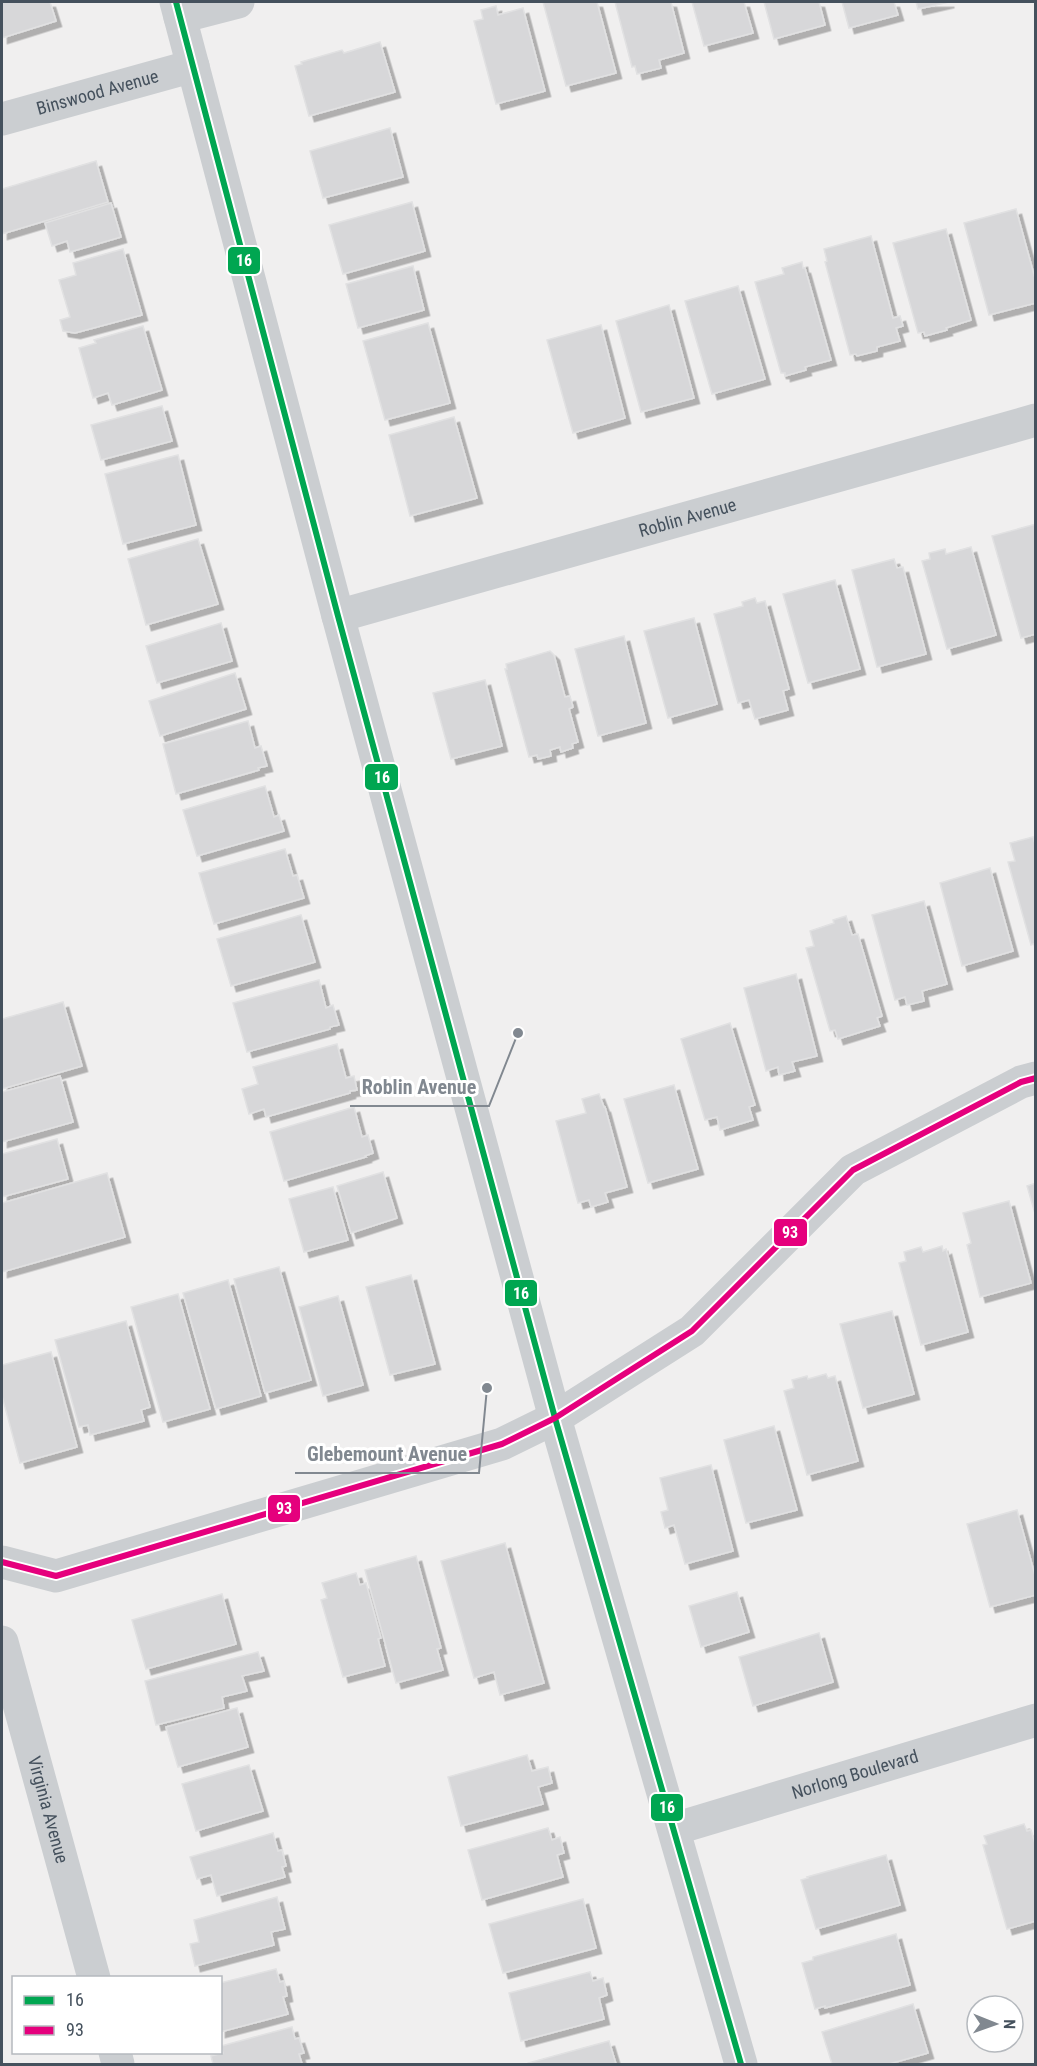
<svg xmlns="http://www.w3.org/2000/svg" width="1037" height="2066" viewBox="0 0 1037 2066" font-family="'Roboto Condensed',sans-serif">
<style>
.building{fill:#d7d7d9;stroke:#e1e1e2;stroke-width:1.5;filter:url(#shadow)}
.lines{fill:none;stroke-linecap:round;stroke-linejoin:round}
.minor{stroke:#cbced1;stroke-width:33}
.bus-1-casing{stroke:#fff;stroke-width:10}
.bus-2-casing{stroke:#fff;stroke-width:10}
.bus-1{stroke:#00a651;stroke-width:6}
.bus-2{stroke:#e5007d;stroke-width:6}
.labels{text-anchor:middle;stroke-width:6;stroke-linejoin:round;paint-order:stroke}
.street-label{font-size:18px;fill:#45515d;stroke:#fff}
.leader{fill:none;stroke:#818890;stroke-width:2}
.callout-dot{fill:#818890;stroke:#fff;stroke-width:2}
.callout-label{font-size:20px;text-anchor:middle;font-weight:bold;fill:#818890;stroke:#fff;stroke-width:6;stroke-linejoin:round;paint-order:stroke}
.line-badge{stroke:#fff;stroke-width:2}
.badge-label{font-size:16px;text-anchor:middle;font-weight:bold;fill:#fff}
</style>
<defs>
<filter id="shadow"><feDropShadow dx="5.5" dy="5.5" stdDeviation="0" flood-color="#0004"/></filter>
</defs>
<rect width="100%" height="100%" fill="#f0efef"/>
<g class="building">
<path d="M 2,2 L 50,2 L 56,21 L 2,38 Z"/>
<path d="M 543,2 L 597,2 L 616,73 L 566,86 Z"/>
<path d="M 615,2 L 671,2 L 684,53 L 659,60 L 661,68 L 637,74 L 635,66 L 632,67 Z"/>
<path d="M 692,2 L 744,2 L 753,33 L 704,46 Z"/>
<path d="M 764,2 L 819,2 L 825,25 L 774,39 Z"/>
<path d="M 842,2 L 894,2 L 898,15 L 849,28 Z"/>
<path d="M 916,2 L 949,2 L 918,9 Z"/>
<path d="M 496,6 L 498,15 L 523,8 L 545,91 L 496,104 L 474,21 L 483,19 L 481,10 Z"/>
<path d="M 380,42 L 395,92 L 309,116 L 295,66 L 302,64 L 301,62 L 342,50 L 344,53 Z"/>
<path d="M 390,128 L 403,177 L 323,198 L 310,151 Z"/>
<path d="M 96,161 L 108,202 L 2,234 L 2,189 Z"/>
<path d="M 412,202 L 425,251 L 343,274 L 329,225 Z"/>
<path d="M 111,203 L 121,237 L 70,252 L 67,241 L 52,246 L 45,223 Z"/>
<path d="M 1016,209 L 1036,282 L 1036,303 L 989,315 L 964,223 Z"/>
<path d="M 946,229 L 971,320 L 946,328 L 947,330 L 925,336 L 924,332 L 918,333 L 893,243 Z"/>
<path d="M 871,236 L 893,318 L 900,316 L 903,326 L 896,328 L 900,341 L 877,347 L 877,351 L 857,356 L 856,354 L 850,355 L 825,262 L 827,261 L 824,249 Z"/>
<path d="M 123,249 L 142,315 L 75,333 L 63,331 L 60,320 L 70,317 L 59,280 L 76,275 L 73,263 Z"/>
<path d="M 802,262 L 803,268 L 805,268 L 831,360 L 805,367 L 806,370 L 785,376 L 785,373 L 781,373 L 755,282 L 784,274 L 782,268 Z"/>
<path d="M 413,266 L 424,310 L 358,328 L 346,284 Z"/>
<path d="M 738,286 L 765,379 L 712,394 L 685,301 Z"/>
<path d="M 669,305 L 694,398 L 641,412 L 616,321 Z"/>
<path d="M 428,323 L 450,403 L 385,420 L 363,341 Z"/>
<path d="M 601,325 L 625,418 L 573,433 L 547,340 Z"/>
<path d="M 143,326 L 162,390 L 112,405 L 108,393 L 93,398 L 79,348 L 96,343 L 94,340 Z"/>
<path d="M 162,406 L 172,441 L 101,460 L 91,425 Z"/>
<path d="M 454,417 L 477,498 L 410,516 L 389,435 Z"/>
<path d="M 178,455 L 196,525 L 123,544 L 105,474 Z"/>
<path d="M 1036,524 L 1036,634 L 1021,638 L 992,536 Z"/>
<path d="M 198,539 L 218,604 L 146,625 L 128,559 Z"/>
<path d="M 971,547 L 996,635 L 947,649 L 922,561 L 930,559 L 929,553 L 945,549 L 946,554 Z"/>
<path d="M 894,559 L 897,568 L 903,567 L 926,654 L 877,667 L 852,570 Z"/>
<path d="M 835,580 L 860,669 L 808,683 L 783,594 Z"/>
<path d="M 755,598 L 757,603 L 765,601 L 789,689 L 783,691 L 788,710 L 755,719 L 749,700 L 738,703 L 714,614 L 743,606 L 742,602 Z"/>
<path d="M 694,618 L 717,704 L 668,718 L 644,631 Z"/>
<path d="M 221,623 L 232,661 L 157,683 L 146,646 Z"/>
<path d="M 624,636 L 646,723 L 598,736 L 575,649 Z"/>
<path d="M 550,651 L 554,655 L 565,697 L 570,696 L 573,707 L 569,709 L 578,742 L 572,744 L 573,748 L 561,752 L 560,747 L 550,750 L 551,756 L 538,759 L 537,755 L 529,757 L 505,669 L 507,669 L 506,664 Z"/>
<path d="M 235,673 L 246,709 L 160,736 L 149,701 Z"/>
<path d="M 485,680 L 502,746 L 451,759 L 433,693 Z"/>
<path d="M 248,721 L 255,748 L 261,746 L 267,766 L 258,768 L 259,770 L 176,794 L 163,744 Z"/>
<path d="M 265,786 L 274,817 L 279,815 L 284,831 L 197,856 L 183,810 Z"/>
<path d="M 1033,837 L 1036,847 L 1036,943 L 1031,945 L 1008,862 L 1015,861 L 1010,843 Z"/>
<path d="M 285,849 L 293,876 L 297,875 L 304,898 L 214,924 L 199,873 Z"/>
<path d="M 990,868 L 1013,951 L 962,966 L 940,883 Z"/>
<path d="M 924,901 L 947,984 L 922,991 L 924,1001 L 907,1005 L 905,997 L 895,1000 L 872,915 Z"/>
<path d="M 301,915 L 315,962 L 231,986 L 217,939 Z"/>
<path d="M 846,916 L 852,935 L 858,934 L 882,1016 L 877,1018 L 880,1026 L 838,1039 L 835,1030 L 830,1031 L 806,948 L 814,946 L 810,931 L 834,923 L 833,920 Z"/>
<path d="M 796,974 L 817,1056 L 792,1062 L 795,1071 L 779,1075 L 778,1067 L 766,1071 L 744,988 Z"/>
<path d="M 319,980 L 326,1008 L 333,1005 L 339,1025 L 330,1027 L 330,1029 L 247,1052 L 233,1003 Z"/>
<path d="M 63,1002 L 82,1066 L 2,1089 L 2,1019 Z"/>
<path d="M 730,1023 L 755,1105 L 749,1107 L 753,1120 L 720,1130 L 717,1117 L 705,1120 L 681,1039 Z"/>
<path d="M 337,1044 L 346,1078 L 354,1076 L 357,1090 L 350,1091 L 350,1093 L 266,1117 L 264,1109 L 249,1114 L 242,1089 L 258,1084 L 253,1067 Z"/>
<path d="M 60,1076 L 73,1122 L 2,1142 L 2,1092 Z"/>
<path d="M 674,1085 L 698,1169 L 648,1183 L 624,1099 Z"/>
<path d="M 599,1094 L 604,1107 L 605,1107 L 627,1187 L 605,1193 L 608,1202 L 591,1207 L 589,1200 L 578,1203 L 556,1121 L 586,1113 L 582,1099 Z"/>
<path d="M 354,1107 L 362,1137 L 368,1135 L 373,1153 L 365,1156 L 366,1157 L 284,1181 L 270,1132 Z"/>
<path d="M 57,1139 L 68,1179 L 2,1197 L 2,1154 Z"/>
<path d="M 383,1172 L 397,1218 L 351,1233 L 337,1186 Z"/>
<path d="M 107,1173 L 125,1237 L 2,1272 L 2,1203 Z"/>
<path d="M 1036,1183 L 1036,1217 L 1027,1186 Z"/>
<path d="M 333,1187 L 348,1240 L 304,1252 L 289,1199 Z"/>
<path d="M 1009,1201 L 1031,1283 L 980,1297 L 967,1245 L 971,1243 L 963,1213 Z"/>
<path d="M 942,1246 L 943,1251 L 946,1249 L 968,1332 L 921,1345 L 899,1263 L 906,1261 L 904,1252 L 921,1247 L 923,1252 Z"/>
<path d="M 279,1267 L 311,1380 L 265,1393 L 234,1279 Z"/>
<path d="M 411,1275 L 435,1364 L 390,1375 L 366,1287 Z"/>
<path d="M 228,1280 L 261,1396 L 216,1409 L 183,1293 Z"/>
<path d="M 178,1294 L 210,1409 L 163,1422 L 131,1307 Z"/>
<path d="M 338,1296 L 363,1385 L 323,1396 L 299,1307 Z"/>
<path d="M 892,1311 L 914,1394 L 863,1408 L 840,1324 Z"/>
<path d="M 126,1321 L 150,1407 L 141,1410 L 144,1421 L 90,1435 L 88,1425 L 79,1427 L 55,1340 Z"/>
<path d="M 51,1352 L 77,1447 L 20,1463 L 2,1396 L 2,1365 Z"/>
<path d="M 826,1374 L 828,1378 L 835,1376 L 858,1461 L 807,1475 L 784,1391 L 794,1388 L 792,1380 L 807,1376 L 808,1379 Z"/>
<path d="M 774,1426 L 797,1510 L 746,1523 L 724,1440 Z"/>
<path d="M 711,1465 L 733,1551 L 685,1564 L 674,1525 L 665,1528 L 661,1512 L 668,1510 L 660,1478 Z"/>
<path d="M 1017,1510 L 1036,1579 L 1036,1595 L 990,1607 L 967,1524 Z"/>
<path d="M 505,1543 L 544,1683 L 500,1695 L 494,1672 L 474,1678 L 441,1561 Z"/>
<path d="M 416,1556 L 441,1648 L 437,1649 L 443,1670 L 396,1683 L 365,1570 Z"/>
<path d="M 356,1573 L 360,1585 L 366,1583 L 381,1638 L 378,1639 L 385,1666 L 343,1677 L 321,1600 L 327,1598 L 322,1583 Z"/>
<path d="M 737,1592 L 749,1632 L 701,1647 L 689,1606 Z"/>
<path d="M 222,1594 L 236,1644 L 146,1669 L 132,1620 Z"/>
<path d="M 819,1633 L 833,1682 L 753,1706 L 739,1657 Z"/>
<path d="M 258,1652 L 264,1671 L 242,1676 L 247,1691 L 222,1697 L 224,1708 L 156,1725 L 145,1681 Z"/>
<path d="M 237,1708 L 248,1747 L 178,1767 L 166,1727 Z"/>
<path d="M 527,1755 L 532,1771 L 548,1767 L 552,1783 L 538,1787 L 543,1804 L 461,1826 L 448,1777 Z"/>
<path d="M 249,1765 L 263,1811 L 196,1831 L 182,1784 Z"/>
<path d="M 1024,1824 L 1027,1831 L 1031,1830 L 1036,1847 L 1036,1921 L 1007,1929 L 983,1845 L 987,1844 L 984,1836 Z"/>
<path d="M 548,1828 L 552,1840 L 560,1837 L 564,1853 L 557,1855 L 563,1877 L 482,1900 L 468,1850 Z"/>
<path d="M 273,1833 L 278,1851 L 282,1850 L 286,1866 L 282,1867 L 285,1877 L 217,1896 L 211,1875 L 197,1879 L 190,1857 Z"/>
<path d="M 886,1855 L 900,1905 L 816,1929 L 801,1880 L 808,1878 L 807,1877 Z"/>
<path d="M 277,1897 L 285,1929 L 271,1932 L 274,1945 L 195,1966 L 190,1944 L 199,1942 L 194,1920 Z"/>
<path d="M 583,1899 L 596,1948 L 503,1973 L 489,1924 Z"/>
<path d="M 896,1934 L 910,1985 L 825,2008 L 825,2006 L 815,2009 L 802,1963 L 813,1960 L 813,1957 Z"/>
<path d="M 276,1969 L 280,1982 L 284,1981 L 287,1996 L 283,1997 L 288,2014 L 220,2032 L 220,1983 Z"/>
<path d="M 590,1972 L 593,1981 L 603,1978 L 607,1995 L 599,1998 L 604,2019 L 521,2041 L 509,1993 Z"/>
<path d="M 913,2004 L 928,2053 L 889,2064 L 832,2064 L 822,2032 Z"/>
<path d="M 292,2027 L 295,2039 L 299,2038 L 304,2053 L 299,2054 L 302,2064 L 213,2064 L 211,2056 L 223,2053 L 221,2046 Z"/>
<path d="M 609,2041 L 616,2064 L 528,2064 L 528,2063 Z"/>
</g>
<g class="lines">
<g class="minor">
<path d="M 176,2 L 338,616 L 555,1418 L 741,2064"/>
<path d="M 180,17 L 238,2"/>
<path id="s1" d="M 2,119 L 193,66"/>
<path id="s2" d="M 338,616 L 1036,420"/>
<path d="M 2,1562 L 56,1576 L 502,1444 L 555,1418 L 692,1331 L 853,1170 L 1021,1082 L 1036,1078"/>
<path id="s3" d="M 2,1642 L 94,1978"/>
<path id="s4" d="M 674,1829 L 1036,1720"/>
<path d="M 115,2052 L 118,2064"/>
</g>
<defs>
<path id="bus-1" d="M 176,2 L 338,616 L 555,1418 L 741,2064"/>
<path id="bus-2" d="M 2,1562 L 56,1576 L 502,1444 L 555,1418 L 692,1331 L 853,1170 L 1021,1082 L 1036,1078"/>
</defs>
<use href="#bus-1" class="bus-1-casing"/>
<use href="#bus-2" class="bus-2-casing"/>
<use href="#bus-1" class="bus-1"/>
<use href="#bus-2" class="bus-2"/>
</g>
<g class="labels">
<g class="street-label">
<text dy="6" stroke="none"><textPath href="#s1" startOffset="99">Binswood Avenue</textPath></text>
<text dy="6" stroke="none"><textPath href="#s2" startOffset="363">Roblin Avenue</textPath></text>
<text dy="6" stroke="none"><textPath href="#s4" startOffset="189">Norlong Boulevard</textPath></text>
<text dy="6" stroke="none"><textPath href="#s3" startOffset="174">Virginia Avenue</textPath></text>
</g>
</g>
<path class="leader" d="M518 1033L489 1106H350M487 1388L479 1473H295"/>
<g class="callout-dot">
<circle cx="518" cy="1033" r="6"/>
<circle cx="487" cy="1388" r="6"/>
</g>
<g class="callout-label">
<text x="419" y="1094">Roblin Avenue</text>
<text x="387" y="1461">Glebemount Avenue</text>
</g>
<g class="line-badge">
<rect x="227" y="246" width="34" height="29" rx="6" fill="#00a651"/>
<rect x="364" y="763" width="35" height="28" rx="6" fill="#00a651"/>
<rect x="773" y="1218" width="35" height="29" rx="6" fill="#e5007d"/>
<rect x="504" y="1279" width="34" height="28" rx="6" fill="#00a651"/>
<rect x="267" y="1494" width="34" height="29" rx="6" fill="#e5007d"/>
<rect x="650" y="1793" width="34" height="29" rx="6" fill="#00a651"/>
</g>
<g class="badge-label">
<text x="244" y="266">16</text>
<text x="382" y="783">16</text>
<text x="790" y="1238">93</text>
<text x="521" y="1299">16</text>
<text x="284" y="1514">93</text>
<text x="667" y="1813">16</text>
</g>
<rect width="1037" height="2066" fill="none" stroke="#45515d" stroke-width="6"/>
<rect x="12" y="1976" width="210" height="78" fill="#ffffff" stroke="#b5b9be" stroke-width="1.5"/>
<rect x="24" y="1996" width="30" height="9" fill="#00a651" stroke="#b5b9be" stroke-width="1.5"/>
<text x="66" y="2006" font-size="18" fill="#45515d">16</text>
<rect x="24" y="2026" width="30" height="9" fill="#e5007d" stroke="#b5b9be" stroke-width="1.5"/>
<text x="66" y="2036" font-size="18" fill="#45515d">93</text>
<g transform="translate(995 2024) rotate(91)"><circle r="28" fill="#ffffff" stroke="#b5b9be" stroke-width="1.5"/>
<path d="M0-4.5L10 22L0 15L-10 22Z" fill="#818890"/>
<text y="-9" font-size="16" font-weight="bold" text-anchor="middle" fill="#45515d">N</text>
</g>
</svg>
